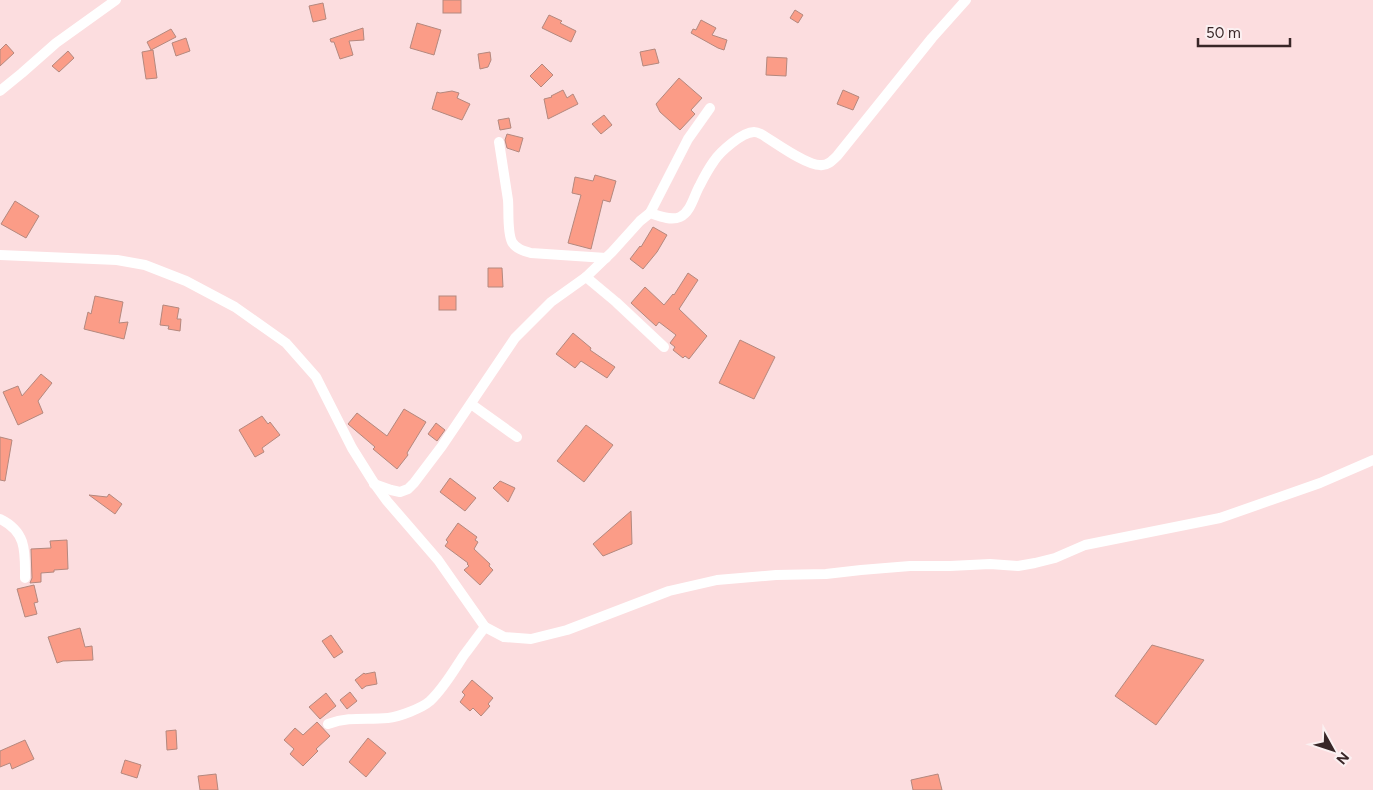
<svg xmlns="http://www.w3.org/2000/svg" width="1373" height="790" viewBox="0 0 1373 790" font-family="Figtree,sans-serif">
<style>
.building{fill:#fb9c87;stroke:#b4887e}
.lines{fill:none;stroke-linecap:round;stroke-linejoin:round}
.street{stroke:#fff;stroke-width:10}
</style>
<rect width="100%" height="100%" fill="#fcdddf"/>
<g class="building">
<rect x="443" y="0" width="18" height="13"/>
<path d="M 323,3 L 326,19 L 313,22 L 309,6 Z"/>
<path d="M 795,10 L 803,15 L 798,23 L 790,18 Z"/>
<path d="M 549,15 L 562,21 L 560,23 L 576,31 L 571,42 L 542,28 Z"/>
<path d="M 701,20 L 716,28 L 712,35 L 727,40 L 724,50 L 718,48 L 691,33 L 693,29 L 696,30 Z"/>
<path d="M 417,23 L 441,30 L 434,55 L 410,48 Z"/>
<path d="M 363,28 L 364,40 L 349,41 L 353,55 L 340,59 L 334,42 L 331,42 L 330,39 Z"/>
<path d="M 171,29 L 176,37 L 151,50 L 147,42 Z"/>
<path d="M 186,38 L 190,51 L 176,56 L 172,43 Z"/>
<path d="M 6,44 L 14,53 L 0,66 L 0,50 Z"/>
<path d="M 655,49 L 659,63 L 643,66 L 640,52 Z"/>
<path d="M 153,50 L 157,78 L 146,79 L 142,52 Z"/>
<path d="M 68,51 L 74,58 L 59,72 L 52,66 Z"/>
<path d="M 490,52 L 491,60 L 488,67 L 480,69 L 478,54 Z"/>
<path d="M 767,57 L 787,58 L 786,76 L 766,75 Z"/>
<path d="M 542,64 L 553,75 L 541,87 L 530,76 Z"/>
<path d="M 679,78 L 702,98 L 691,110 L 695,114 L 680,130 L 660,112 L 656,104 Z"/>
<path d="M 563,90 L 567,98 L 573,94 L 578,104 L 548,119 L 544,99 L 552,97 L 551,96 Z"/>
<path d="M 843,90 L 859,97 L 853,110 L 837,104 Z"/>
<path d="M 452,91 L 459,93 L 457,98 L 470,104 L 462,120 L 432,109 L 437,92 L 440,93 Z"/>
<path d="M 604,115 L 612,125 L 601,134 L 592,124 Z"/>
<path d="M 509,118 L 511,128 L 500,130 L 498,120 Z"/>
<path d="M 507,134 L 523,138 L 519,152 L 507,148 L 505,140 Z"/>
<path d="M 595,175 L 616,181 L 610,202 L 603,200 L 591,249 L 568,243 L 581,195 L 572,193 L 575,177 L 593,181 Z"/>
<path d="M 15,201 L 39,216 L 26,238 L 1,224 Z"/>
<path d="M 653,227 L 667,235 L 657,252 L 643,269 L 630,259 L 640,246 L 641,247 Z"/>
<path d="M 488,268 L 502,268 L 503,287 L 488,287 Z"/>
<path d="M 688,273 L 698,280 L 679,309 L 707,336 L 689,359 L 685,356 L 683,358 L 673,350 L 675,347 L 670,343 L 676,335 L 659,322 L 656,326 L 631,303 L 645,287 L 664,305 L 673,294 L 674,295 Z"/>
<path d="M 95,296 L 123,302 L 119,323 L 128,322 L 124,339 L 84,329 L 88,312 L 91,314 Z"/>
<rect x="439" y="296" width="17" height="14"/>
<path d="M 163,305 L 179,308 L 177,319 L 181,319 L 180,331 L 168,329 L 169,326 L 160,325 Z"/>
<path d="M 573,333 L 591,348 L 590,350 L 615,367 L 607,378 L 581,361 L 575,368 L 556,354 Z"/>
<path d="M 740,340 L 775,357 L 754,399 L 719,383 Z"/>
<path d="M 41,374 L 52,383 L 38,401 L 43,413 L 18,425 L 3,392 L 18,386 L 22,396 Z"/>
<path d="M 404,409 L 426,422 L 407,453 L 408,455 L 397,469 L 373,449 L 375,447 L 348,424 L 357,413 L 387,436 Z"/>
<path d="M 262,416 L 268,424 L 270,422 L 280,435 L 262,448 L 264,452 L 255,457 L 239,430 Z"/>
<path d="M 436,423 L 445,430 L 437,441 L 428,434 Z"/>
<path d="M 586,425 L 613,445 L 584,482 L 557,461 Z"/>
<path d="M 0,437 L 12,440 L 5,481 L 0,480 Z"/>
<path d="M 450,478 L 476,498 L 465,511 L 440,492 Z"/>
<path d="M 500,481 L 515,488 L 508,502 L 493,488 Z"/>
<path d="M 109,494 L 122,504 L 115,514 L 89,495 L 107,497 Z"/>
<path d="M 631,511 L 632,544 L 603,556 L 593,544 Z"/>
<path d="M 458,523 L 477,537 L 475,540 L 478,542 L 474,549 L 490,564 L 489,566 L 493,570 L 480,585 L 464,570 L 469,566 L 467,564 L 468,563 L 445,546 L 448,542 L 446,540 Z"/>
<path d="M 67,540 L 68,569 L 54,570 L 54,572 L 41,573 L 41,582 L 30,583 L 32,578 L 31,549 L 51,548 L 50,541 Z"/>
<path d="M 34,585 L 38,602 L 34,603 L 37,614 L 25,617 L 17,589 Z"/>
<path d="M 80,628 L 85,647 L 92,646 L 93,660 L 63,661 L 57,663 L 48,637 Z"/>
<path d="M 331,635 L 343,652 L 334,658 L 322,641 Z"/>
<path d="M 1152,645 L 1204,660 L 1156,725 L 1115,696 Z"/>
<path d="M 375,672 L 377,684 L 366,686 L 362,689 L 355,680 L 364,673 L 365,674 Z"/>
<path d="M 472,680 L 493,698 L 488,704 L 490,706 L 481,716 L 473,708 L 470,711 L 460,702 L 465,695 L 462,692 Z"/>
<path d="M 350,692 L 357,701 L 347,709 L 340,700 Z"/>
<path d="M 326,693 L 336,706 L 320,719 L 309,707 Z"/>
<path d="M 317,722 L 330,736 L 316,749 L 318,751 L 303,766 L 290,754 L 294,749 L 284,740 L 295,728 L 303,735 Z"/>
<path d="M 176,730 L 177,749 L 167,750 L 166,731 Z"/>
<path d="M 368,738 L 386,753 L 366,777 L 349,762 Z"/>
<path d="M 25,740 L 34,759 L 12,769 L 10,763 L 0,767 L 0,751 Z"/>
<path d="M 125,760 L 141,765 L 137,778 L 121,773 Z"/>
<path d="M 216,774 L 218,790 L 200,790 L 198,776 Z"/>
<path d="M 938,774 L 942,790 L 913,790 L 911,780 Z"/>
</g>
<g class="lines">
<g class="street">
<path d="M 0,91 L 22,73 L 56,43 L 116,0"/>
<path d="M 499,142 C 502,161 505,181 508,200 C 509,212 507,232 512,242 C 516,249 524,251 531,253 L 606,258"/>
<path d="M 650,213 L 688,139 L 710,108"/>
<path d="M 0,255 L 117,260 L 145,265 L 186,281 L 235,307 L 286,343 L 316,377 L 352,448 L 374,483 L 387,501 L 438,560 L 485,627 L 504,637 L 531,639 L 567,630 L 669,591 L 717,580 L 776,575 L 826,574 L 861,570 L 910,566 L 950,566 L 990,564 L 1018,566 L 1035,563 L 1055,558 L 1085,545 L 1220,518 L 1320,483 L 1373,460"/>
<path d="M 586,277 L 616,302 L 664,347"/>
<path d="M 471,404 L 517,437"/>
<path d="M 374,484 L 391,490 L 400,492 L 408,489 L 414,483 L 442,446 L 515,338 L 551,302 L 586,277 L 612,252 L 640,221 L 650,213 C 659,216 671,221 680,217 C 691,212 694,195 700,185 C 704,177 709,168 714,161 C 720,152 742,132 754,132 C 756,132 759,133 761,134 C 775,142 805,165 820,165 C 827,166 832,161 837,156 L 932,38 L 966,0"/>
<path d="M 0,519 C 27,532 25,552 25,578"/>
<path d="M 328,724 C 351,716 365,720 388,718 C 399,717 422,708 430,701 C 444,688 454,670 464,655 C 471,646 478,636 485,627"/>
</g>
</g>
<g transform="translate(1333 750) rotate(130)" stroke="#fbf0f1" stroke-width="4" paint-order="stroke">
<path d="M0-4L9 19L0 12L-9 19Z" fill="#382627"/>
<text y="-8" font-size="14" font-weight="bold" text-anchor="middle" fill="#382627">N</text>
</g>
<path d="M1198 38v8h92v-8" fill="none" stroke="#382627" stroke-width="2.5"/>
<text x="1206" y="38" font-size="15" fill="#382627" stroke="#fbf0f1" stroke-width="4" paint-order="stroke">50 m</text>
</svg>
